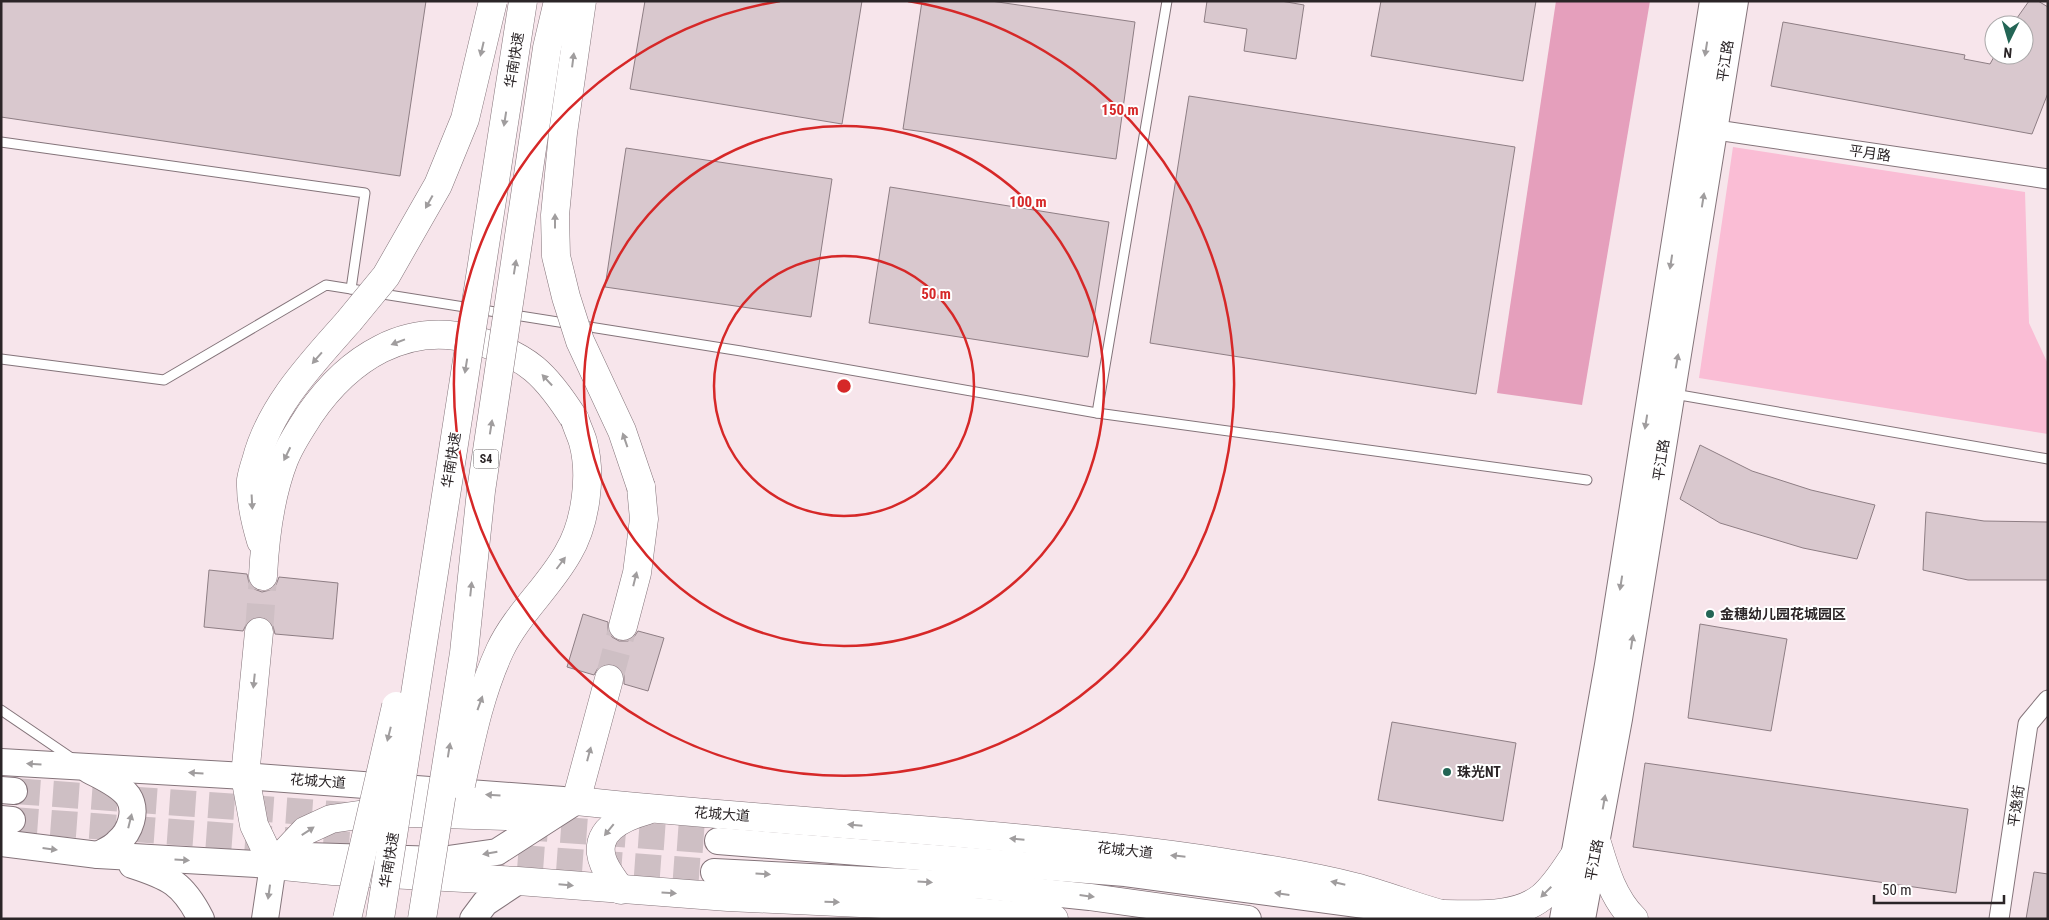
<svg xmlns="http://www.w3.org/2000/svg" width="2049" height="920" viewBox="0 0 2049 920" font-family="'Roboto Condensed','Noto Sans SC',sans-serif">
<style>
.green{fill:#fabdd5}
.forest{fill:#e59fbc}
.building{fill:#d9c8ce;stroke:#8e7e84}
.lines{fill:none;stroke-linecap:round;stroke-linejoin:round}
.secondary-tunnel{stroke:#cebfc4;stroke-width:26;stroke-dasharray:26 13;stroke-linecap:butt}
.highway-tunnel{stroke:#cebfc4;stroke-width:28;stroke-dasharray:28 14;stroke-linecap:butt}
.lane-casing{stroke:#84747a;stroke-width:11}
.street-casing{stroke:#84747a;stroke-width:21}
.secondary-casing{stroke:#84747a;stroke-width:28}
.primary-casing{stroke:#84747a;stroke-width:29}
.highway-casing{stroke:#84747a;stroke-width:29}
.lane{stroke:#fff;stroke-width:9}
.street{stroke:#fff;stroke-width:19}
.secondary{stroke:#fff;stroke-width:26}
.primary{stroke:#fff;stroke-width:28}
.highway{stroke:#fff;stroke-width:28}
.highway-bridge-casing{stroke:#84747a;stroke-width:29;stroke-linecap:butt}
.highway-bridge{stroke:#fff;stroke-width:28}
.oneway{fill:#a09d9e}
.ring{fill:none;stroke:#d62828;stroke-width:2.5}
.poi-dot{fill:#236555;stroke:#fff;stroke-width:2}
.labels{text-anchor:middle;stroke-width:4;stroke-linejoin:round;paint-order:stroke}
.shield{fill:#fff;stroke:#6b6668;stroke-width:1}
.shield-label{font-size:12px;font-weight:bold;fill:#2b2527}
.street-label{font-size:14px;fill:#2b2527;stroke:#fff}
.poi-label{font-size:14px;font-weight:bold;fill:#2b2527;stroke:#fff;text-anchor:start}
.centre{fill:#d62828;stroke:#fff;stroke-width:2.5}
.ring-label{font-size:15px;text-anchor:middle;font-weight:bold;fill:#d62828;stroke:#fff;stroke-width:4;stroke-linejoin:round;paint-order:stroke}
</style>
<rect width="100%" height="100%" fill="#f7e5eb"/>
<path class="green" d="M 1733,147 L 2025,192 L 2029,323 L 2048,364 L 2048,434 L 1699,378 Z"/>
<path class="forest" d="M 1556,1 L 1650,1 L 1582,405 L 1497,393 Z"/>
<g class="building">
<path d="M 1,1 L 426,1 L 400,176 L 1,117 Z"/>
<path d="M 645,1 L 862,1 L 842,124 L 630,89 Z"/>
<path d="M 922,1 L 991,1 L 1135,22 L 1116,159 L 903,129 Z"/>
<path d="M 1207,1 L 1281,1 L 1304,5 L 1296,59 L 1244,51 L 1247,29 L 1204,22 Z"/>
<path d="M 1381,1 L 1536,1 L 1523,81 L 1371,56 Z"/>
<path d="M 2029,1 L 2038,1 L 2048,7 L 2048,93 L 2032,134 L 1771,86 L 1783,22 L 1965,55 L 1964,59 L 1990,64 L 1995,55 L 2024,55 L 2024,25 L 2012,25 Z"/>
<path d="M 1189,96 L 1515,147 L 1476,394 L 1150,343 Z"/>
<path d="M 626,148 L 832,179 L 811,317 L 605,287 Z"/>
<path d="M 890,187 L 1109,222 L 1088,357 L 869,323 Z"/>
<path d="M 1700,445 L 1752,471 L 1811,490 L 1875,505 L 1857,559 L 1803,548 L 1720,523 L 1680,499 Z"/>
<path d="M 1926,512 L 1984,521 L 2048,522 L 2048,580 L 1968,580 L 1923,570 Z"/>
<path d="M 209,570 L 247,574 L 249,583 L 254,589 L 262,592 L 270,590 L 276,585 L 279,577 L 338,583 L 333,639 L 275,634 L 273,626 L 268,620 L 260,616 L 252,618 L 247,623 L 243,631 L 204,627 Z"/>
<path d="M 583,614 L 608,622 L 608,631 L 612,637 L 619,641 L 628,641 L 634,637 L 638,631 L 664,638 L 648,691 L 624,684 L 624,675 L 620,668 L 614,664 L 605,664 L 598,668 L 594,675 L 567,667 Z"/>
<path d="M 1700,624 L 1787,639 L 1771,731 L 1688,718 Z"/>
<path d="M 1392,722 L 1516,743 L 1503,821 L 1378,800 Z"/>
<path d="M 1645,763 L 1968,809 L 1956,893 L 1633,847 Z"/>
<path d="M 2034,872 L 2048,874 L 2048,919 L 2026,919 Z"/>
</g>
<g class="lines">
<g class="secondary-tunnel">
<path d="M 14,791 L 348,815"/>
<path d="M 12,820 L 365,846"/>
<path d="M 522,827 L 718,841"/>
<path d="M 479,855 L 714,872"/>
</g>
<g class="highway-tunnel">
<path d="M 259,632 L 263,576"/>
<path d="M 609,679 L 623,626"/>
</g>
<defs>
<g id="lane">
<path d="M 1,142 L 365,193 L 351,289"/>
<path d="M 1,359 L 164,380 L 326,285 L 741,351 L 1097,413 L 1587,480"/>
<path d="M 1674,394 L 2048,459"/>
<path d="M 1097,413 L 1167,1"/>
<path d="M 1,710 L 73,759"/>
</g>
<g id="street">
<path d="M 1703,128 L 2048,179"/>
<path d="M 1999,919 L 2028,724 L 2048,700"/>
</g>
<g id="secondary">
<path d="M 1,762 L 245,776 L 563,800"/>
<path d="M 89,770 C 102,777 119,784 128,796 C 138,811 130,832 118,842 C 113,848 105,851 98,855"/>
<path d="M 1,790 L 14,791"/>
<path d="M 1,819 L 12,820"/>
<path d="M 718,841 L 1125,873 L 1409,911"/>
<path d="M 1,843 L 98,855 L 273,865 L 306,856 L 441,860 L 497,852 L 573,803"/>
<path d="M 132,865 C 169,877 183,883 201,919"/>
<path d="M 714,872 L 984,886 L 1090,897 L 1248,919"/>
<path d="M 265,919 L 273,865"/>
<path d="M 473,919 L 485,903 L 518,881"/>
<path d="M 1563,919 L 1608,665 L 1713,1"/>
<path d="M 1582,919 L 1619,719 L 1735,1"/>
</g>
<g id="primary">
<path d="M 576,801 C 782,823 990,830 1195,858 C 1248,866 1303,874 1355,887 C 1391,896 1425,912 1462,919"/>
<path d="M 1597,843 C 1605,870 1613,898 1634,919"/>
<path d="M 273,865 L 333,871 L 518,881 L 728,897 L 882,904 L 1054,919"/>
<path d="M 621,890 C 615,882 608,873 604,864 C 590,831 623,817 648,810"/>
<path d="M 1444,914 C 1476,914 1516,918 1542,897 C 1556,885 1566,868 1576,853"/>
</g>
<g id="highway">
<path d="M 261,541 C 255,521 250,501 251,480 C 252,474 254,467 256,461 C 270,406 312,363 349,321"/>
<path d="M 263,576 C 265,537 270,496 284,460 C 290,444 301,428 310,414 C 348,359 406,320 475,340 C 528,356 546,374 575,420"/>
<path d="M 623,626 L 637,573 L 644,519 L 641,487"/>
<path d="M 259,632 L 245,776 L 254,825 L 273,865 L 305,831 L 331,819 L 379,812 L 506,816 L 576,801 L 609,679"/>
</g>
</defs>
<use href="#lane" class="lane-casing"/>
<use href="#street" class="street-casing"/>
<use href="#secondary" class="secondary-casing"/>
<use href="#primary" class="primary-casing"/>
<use href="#highway" class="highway-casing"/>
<use href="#lane" class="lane"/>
<use href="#street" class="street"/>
<use href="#secondary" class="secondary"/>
<use href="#primary" class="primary"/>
<use href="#highway" class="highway"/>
<defs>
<g id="highway-bridge">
<path d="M 582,1 L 563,133 L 555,215 L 556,256 L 566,297 L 580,341 L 622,431 L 641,487"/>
<path d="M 349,321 L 386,276 L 438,185 L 465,119 L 493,1"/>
<path d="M 461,785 C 471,739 480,693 500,650 C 517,614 549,587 568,553 C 586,523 592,475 583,442 C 581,435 577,427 575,420"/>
<path d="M 347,919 L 396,706"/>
<path d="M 380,919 L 523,1"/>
<path d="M 422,919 L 464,653 L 481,491 L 547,48 L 558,1"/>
</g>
</defs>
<use href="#highway-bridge" class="highway-bridge-casing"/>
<use href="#highway-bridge" class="highway-bridge"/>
</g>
<defs><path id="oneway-solid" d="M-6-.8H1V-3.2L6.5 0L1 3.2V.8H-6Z" transform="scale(1.25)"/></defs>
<g class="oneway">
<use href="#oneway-solid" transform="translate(482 49) rotate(103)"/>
<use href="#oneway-solid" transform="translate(1706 49) rotate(99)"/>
<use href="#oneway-solid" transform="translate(573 60) rotate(-83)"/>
<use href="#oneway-solid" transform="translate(505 119) rotate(99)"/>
<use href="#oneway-solid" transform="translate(1703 200) rotate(-81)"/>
<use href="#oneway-solid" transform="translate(429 202) rotate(119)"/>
<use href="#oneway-solid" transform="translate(555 221) rotate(-90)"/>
<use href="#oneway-solid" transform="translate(1671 262) rotate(99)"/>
<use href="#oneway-solid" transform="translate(515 267) rotate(-81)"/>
<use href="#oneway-solid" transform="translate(398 342) rotate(159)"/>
<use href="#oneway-solid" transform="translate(317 358) rotate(131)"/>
<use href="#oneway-solid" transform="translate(1677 361) rotate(-80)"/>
<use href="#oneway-solid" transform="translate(466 366) rotate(99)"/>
<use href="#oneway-solid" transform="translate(547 380) rotate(-133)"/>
<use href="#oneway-solid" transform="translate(1646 422) rotate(99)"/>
<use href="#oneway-solid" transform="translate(491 427) rotate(-81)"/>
<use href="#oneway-solid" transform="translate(625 440) rotate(-109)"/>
<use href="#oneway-solid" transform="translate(287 454) rotate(116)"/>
<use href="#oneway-solid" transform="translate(252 502) rotate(87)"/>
<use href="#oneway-solid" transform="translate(561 563) rotate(-53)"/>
<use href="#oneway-solid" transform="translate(635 579) rotate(-76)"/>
<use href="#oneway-solid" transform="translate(1621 583) rotate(99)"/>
<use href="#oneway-solid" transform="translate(471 589) rotate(-84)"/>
<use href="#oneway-solid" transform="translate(1632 642) rotate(-81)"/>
<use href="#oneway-solid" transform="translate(254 681) rotate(96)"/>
<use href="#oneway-solid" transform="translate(480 703) rotate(-70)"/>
<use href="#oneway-solid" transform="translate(389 734) rotate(104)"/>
<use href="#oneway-solid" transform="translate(449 750) rotate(-81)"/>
<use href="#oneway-solid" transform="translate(589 754) rotate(-75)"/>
<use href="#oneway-solid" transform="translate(34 764) rotate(-176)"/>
<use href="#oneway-solid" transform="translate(196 773) rotate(-177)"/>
<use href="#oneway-solid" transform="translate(493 795) rotate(-176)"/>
<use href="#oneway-solid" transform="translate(1604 802) rotate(-80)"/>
<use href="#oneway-solid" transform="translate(130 821) rotate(-76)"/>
<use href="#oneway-solid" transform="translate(855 825) rotate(-175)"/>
<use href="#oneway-solid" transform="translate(609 830) rotate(129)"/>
<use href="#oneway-solid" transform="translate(308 831) rotate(-33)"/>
<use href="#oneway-solid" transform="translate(1017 839) rotate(-175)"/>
<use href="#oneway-solid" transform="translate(50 849) rotate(7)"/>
<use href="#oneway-solid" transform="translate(490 853) rotate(170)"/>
<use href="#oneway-solid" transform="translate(1178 856) rotate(-174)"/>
<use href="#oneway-solid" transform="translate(182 860) rotate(3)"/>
<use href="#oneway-solid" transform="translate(763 874) rotate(3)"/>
<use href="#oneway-solid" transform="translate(925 882) rotate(3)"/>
<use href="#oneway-solid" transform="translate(1338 883) rotate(-167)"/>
<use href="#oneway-solid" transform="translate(566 885) rotate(5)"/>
<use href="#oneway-solid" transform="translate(269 892) rotate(98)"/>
<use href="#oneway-solid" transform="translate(1546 892) rotate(135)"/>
<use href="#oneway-solid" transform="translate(669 893) rotate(4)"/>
<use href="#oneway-solid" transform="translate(1282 894) rotate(-172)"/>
<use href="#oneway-solid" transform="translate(1087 896) rotate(7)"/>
<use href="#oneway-solid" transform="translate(832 902) rotate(2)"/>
</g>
<g class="ring">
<circle cx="844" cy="386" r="130"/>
<circle cx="844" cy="386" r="260"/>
<path d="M908 1A390 390 0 1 1 780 1"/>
</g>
<g class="poi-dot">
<circle cx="1710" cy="614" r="5"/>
<circle cx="1447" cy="772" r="5"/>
</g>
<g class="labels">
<rect class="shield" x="473.5" y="449.5" width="25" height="19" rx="4"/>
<g class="shield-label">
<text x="486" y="463">S4</text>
</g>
<g class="street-label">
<text transform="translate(514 60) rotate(-81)" y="5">华南快速</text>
<text transform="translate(1725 61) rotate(-81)" y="5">平江路</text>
<text transform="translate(1870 153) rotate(8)" y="5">平月路</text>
<text transform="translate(451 460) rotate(-81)" y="5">华南快速</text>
<text transform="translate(1661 460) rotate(-81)" y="5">平江路</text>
<text transform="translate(318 781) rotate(4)" y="5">花城大道</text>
<text transform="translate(2016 806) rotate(-82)" y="5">平逸街</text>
<text transform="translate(722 814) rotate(4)" y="5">花城大道</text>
<text transform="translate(1125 850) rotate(6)" y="5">花城大道</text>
<text transform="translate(389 860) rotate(-81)" y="5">华南快速</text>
<text transform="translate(1594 860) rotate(-79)" y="5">平江路</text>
</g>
<g class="poi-label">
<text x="1720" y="619">金穗幼儿园花城园区</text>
<text x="1457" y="777">珠光NT</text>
</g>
</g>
<circle cx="844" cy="386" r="8" class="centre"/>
<g class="ring-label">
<text x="1120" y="115">150 m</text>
<text x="1028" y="207">100 m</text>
<text x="936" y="299">50 m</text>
</g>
<rect width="2049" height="920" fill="none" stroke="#2b2527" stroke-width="5"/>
<g transform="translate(2009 40) rotate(185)"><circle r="24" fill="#ffffff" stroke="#aaa8a9"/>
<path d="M0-4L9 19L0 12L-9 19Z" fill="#236555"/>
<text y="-8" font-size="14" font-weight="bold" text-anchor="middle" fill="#2b2527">N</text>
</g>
<path d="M1874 895v8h130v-8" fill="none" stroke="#2b2527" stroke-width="2.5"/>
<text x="1882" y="895" font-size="15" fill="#2b2527" stroke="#ffffff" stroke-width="4" paint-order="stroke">50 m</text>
</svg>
